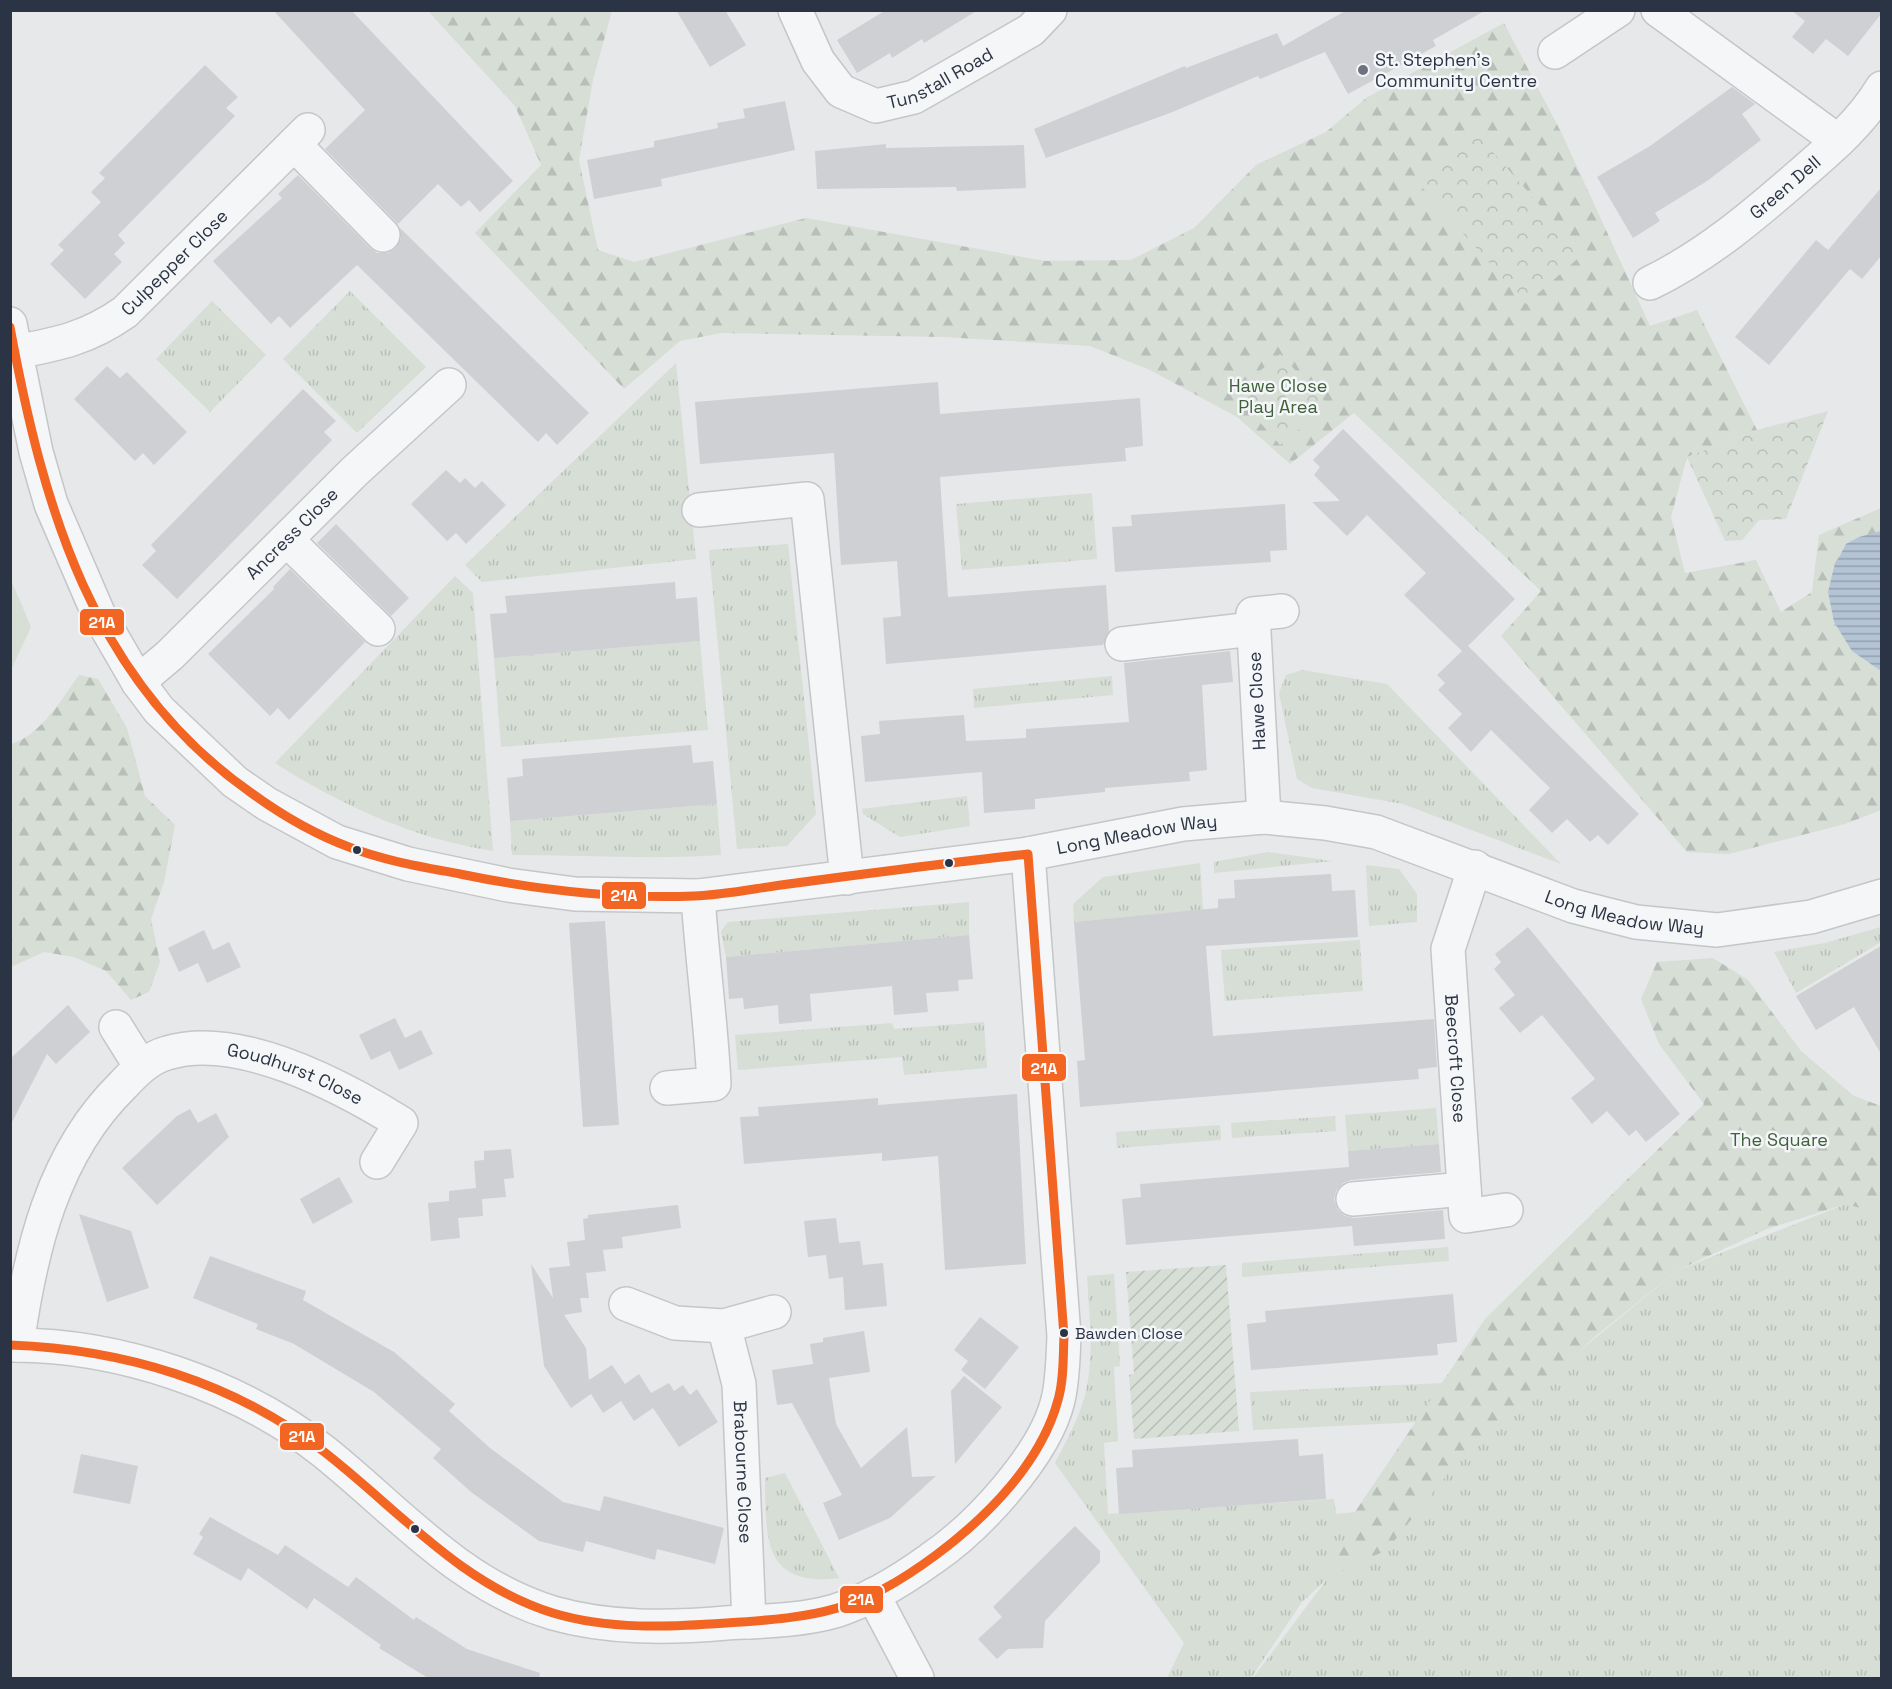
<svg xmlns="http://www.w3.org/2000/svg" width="1892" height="1689" viewBox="0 0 1892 1689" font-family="'Space Grotesk',sans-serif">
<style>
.grass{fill:url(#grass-tufts)}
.forest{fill:url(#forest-firs)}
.park{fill:url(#park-crowns)}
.garden{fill:url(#garden-furrows)}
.pitch{fill:#d6ded6}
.water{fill:url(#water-rules)}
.building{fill:#ced0d3}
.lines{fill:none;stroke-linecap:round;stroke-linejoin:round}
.minor-casing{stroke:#c4c6c8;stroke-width:36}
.minor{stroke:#f5f6f7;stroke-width:33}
.bus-1-casing{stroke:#f4f6f9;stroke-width:14}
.bus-1{stroke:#f26522;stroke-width:9}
.poi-dot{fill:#6c737f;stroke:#f4f6f9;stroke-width:2}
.bus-dot{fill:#2b3445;stroke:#f4f6f9;stroke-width:2}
.labels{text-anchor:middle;stroke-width:5;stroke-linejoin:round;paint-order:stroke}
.bus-label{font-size:16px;fill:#2b3445;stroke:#f4f6f9;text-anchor:start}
.poi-label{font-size:18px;fill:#2b3445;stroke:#f4f6f9;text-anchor:start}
.street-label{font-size:18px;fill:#2b3445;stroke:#f4f6f9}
.park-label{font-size:18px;fill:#3f6138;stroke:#f4f6f9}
.line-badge{stroke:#f4f6f9;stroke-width:2}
.badge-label{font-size:16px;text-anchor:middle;font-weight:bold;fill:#fff}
</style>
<defs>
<pattern id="grass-tufts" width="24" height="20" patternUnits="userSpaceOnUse" patternTransform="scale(1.5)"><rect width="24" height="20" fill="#d6ded6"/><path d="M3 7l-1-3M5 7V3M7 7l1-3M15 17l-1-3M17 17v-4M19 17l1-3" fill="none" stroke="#b8bfb9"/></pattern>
<pattern id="forest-firs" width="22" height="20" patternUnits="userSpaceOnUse" patternTransform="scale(1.5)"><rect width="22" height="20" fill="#d6ded6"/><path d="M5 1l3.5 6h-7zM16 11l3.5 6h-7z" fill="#b8bfb9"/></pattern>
<pattern id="park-crowns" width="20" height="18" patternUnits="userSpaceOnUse" patternTransform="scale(1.5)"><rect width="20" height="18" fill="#d6ded6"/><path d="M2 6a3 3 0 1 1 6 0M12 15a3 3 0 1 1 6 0" fill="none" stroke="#b8bfb9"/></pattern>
<pattern id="garden-furrows" width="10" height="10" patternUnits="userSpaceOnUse" patternTransform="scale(1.5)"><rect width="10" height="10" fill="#d6ded6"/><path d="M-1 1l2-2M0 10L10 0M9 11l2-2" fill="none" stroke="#b8bfb9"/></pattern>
<pattern id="water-rules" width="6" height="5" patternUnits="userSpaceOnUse" patternTransform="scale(1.5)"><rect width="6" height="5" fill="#b4c4d5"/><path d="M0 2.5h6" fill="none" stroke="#93a0af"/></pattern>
</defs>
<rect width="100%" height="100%" fill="#e6e8ea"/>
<g class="grass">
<path d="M 350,291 L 426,367 L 357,433 L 283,359 Z"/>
<path d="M 212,301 L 266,355 L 210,412 L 156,359 Z"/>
<path d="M 676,363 L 696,559 L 482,582 L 465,565 Z"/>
<path d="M 1092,493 L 1097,559 L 962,570 L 956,504 Z"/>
<path d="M 788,544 L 816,814 L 787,846 L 737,849 L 709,550 Z"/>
<path d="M 455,576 L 473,593 L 493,851 C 415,839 342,806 275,763 Z"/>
<path d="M 700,641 L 708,730 L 501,747 L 494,658 Z"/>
<path d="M 1302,670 L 1387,684 L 1561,864 L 1403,804 L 1312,788 L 1297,779 L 1279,693 L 1286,675 Z"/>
<path d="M 1112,676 L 1113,695 L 974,708 L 973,689 Z"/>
<path d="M 967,796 L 970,826 L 900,837 L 863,814 L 862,809 Z"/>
<path d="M 717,804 L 721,855 C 651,860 582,855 512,855 L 510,821 Z"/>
<path d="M 1268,852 L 1333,861 L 1214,873 L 1214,862 Z"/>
<path d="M 1200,863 L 1203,910 L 1074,922 L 1073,904 L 1103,877 Z"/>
<path d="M 1366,865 L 1399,869 L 1417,894 L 1417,922 L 1369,926 Z"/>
<path d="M 969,902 L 969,935 L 726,957 L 721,931 L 728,922 Z"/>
<path d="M 1881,927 L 1881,942 L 1796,993 L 1774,952 L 1825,943 Z"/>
<path d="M 1360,940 L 1363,991 L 1225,1001 L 1221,950 Z"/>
<path d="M 984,1022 L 987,1068 L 904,1075 L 902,1057 L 738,1070 L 735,1035 L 892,1023 L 894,1029 Z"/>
<path d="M 1436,1108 L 1439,1144 L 1348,1151 L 1345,1115 Z"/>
<path d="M 1335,1116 L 1336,1131 L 1232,1138 L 1231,1123 Z"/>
<path d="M 1220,1125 L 1221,1140 L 1117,1148 L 1116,1132 Z"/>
<path d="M 1846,1204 L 1881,1212 L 1881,1678 L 1253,1678 L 1327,1579 L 1302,1602 L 1251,1678 L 1167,1678 L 1184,1643 L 1055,1463 C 1066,1441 1079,1419 1085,1395 C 1095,1356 1089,1316 1087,1276 L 1114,1274 L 1120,1366 L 1114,1367 L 1118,1441 L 1104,1443 L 1108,1514 L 1334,1499 L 1336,1514 L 1355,1512 L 1341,1555 L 1536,1387 L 1678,1270 Z"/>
<path d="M 1448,1247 L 1449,1261 L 1242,1277 L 1242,1263 Z"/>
<path d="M 1443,1383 L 1419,1422 L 1253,1430 L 1250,1392 Z"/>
<path d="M 785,1473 L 839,1578 C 761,1588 766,1535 765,1478 Z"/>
</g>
<g class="forest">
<path d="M 428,11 L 612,11 L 593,80 L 579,160 L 598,250 L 634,262 L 806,218 L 1045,261 L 1131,260 L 1194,228 L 1256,165 L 1326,132 L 1366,98 L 1504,23 L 1562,134 L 1650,326 L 1697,310 L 1757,430 L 1687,457 L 1671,517 L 1685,573 L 1756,560 L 1781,612 L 1812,592 L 1819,535 L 1881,508 L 1881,810 L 1845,824 L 1729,854 L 1687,852 L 1501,636 L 1541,591 L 1354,413 L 1290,464 L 1237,417 L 1150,370 L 1090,346 L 944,337 L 721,333 L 680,341 L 624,389 L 475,233 L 541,165 L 515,106 Z"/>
<path d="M 79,675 L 98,679 L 127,728 L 145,796 L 175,825 L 164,882 L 151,919 L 160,962 L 149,992 L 131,1000 L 106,971 L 74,957 L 44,952 L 11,967 L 11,744 C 41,735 61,700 79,675 Z"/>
<path d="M 1713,958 L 1748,980 L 1801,1051 L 1854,1096 L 1881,1106 L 1881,1214 L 1846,1204 L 1767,1229 L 1678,1270 L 1597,1335 L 1457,1462 L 1387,1550 L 1330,1576 L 1355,1512 L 1485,1319 L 1704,1104 L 1659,1044 L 1641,999 L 1657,962 Z"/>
</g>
<g class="park">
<path d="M 1476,133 L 1583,254 L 1526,304 L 1419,184 Z"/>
<path d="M 1280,354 L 1328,405 L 1280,445 L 1234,393 Z"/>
<path d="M 1828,411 L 1786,519 L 1759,520 L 1742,540 L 1725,541 L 1687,457 L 1757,430 Z"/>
</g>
<path class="garden" d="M 1226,1265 L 1239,1431 L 1134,1439 L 1129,1375 L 1134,1374 L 1126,1272 Z"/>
<path class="pitch" d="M 11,580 L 31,627 L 11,670 Z"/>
<path class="water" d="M 1881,531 L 1881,671 L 1852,651 L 1834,622 L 1828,592 L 1834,567 L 1846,544 L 1859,537 Z"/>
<g class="building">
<path d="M 273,10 L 351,10 L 513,181 L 480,212 L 469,200 L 461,207 L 438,184 L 398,224 L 325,149 L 365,110 Z"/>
<path d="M 676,10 L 725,10 L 746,45 L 710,67 Z"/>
<path d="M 886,10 L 978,10 L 924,43 L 922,39 L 892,58 L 890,53 L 857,73 L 837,40 Z"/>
<path d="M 1347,10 L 1486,10 L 1433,40 L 1436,46 L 1348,94 L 1325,52 L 1260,79 L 1258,76 L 1170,113 L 1046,158 L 1034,129 L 1185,66 L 1186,68 L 1277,33 L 1283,46 Z"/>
<path d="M 1791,10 L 1881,10 L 1881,14 L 1848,56 L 1826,39 L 1813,54 L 1792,37 L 1805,21 Z"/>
<path d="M 205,65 L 238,97 L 226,108 L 235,116 L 118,235 L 125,243 L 114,254 L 122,262 L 85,299 L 50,264 L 64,250 L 58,245 L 101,202 L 91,192 L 105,178 L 99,173 Z"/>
<path d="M 1732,87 L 1755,104 L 1742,114 L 1761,140 L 1707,181 L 1655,213 L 1660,221 L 1633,238 L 1597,177 L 1650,146 Z"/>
<path d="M 785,101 L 795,150 L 661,179 L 662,186 L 594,199 L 587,160 L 654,147 L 654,141 L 718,128 L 717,123 L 745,118 L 743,109 Z"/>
<path d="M 886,144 L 886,148 L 1024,145 L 1026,188 L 957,191 L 956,187 L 817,189 L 815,151 Z"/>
<path d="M 298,175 L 370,248 L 377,253 L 388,253 L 396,248 L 401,239 L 400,228 L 589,413 L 557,445 L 546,433 L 538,442 L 357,265 L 290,328 L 279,316 L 271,324 L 213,261 L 282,198 L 278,194 Z"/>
<path d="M 1881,188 L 1881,256 L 1862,279 L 1850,269 L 1769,365 L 1735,337 L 1816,240 L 1828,250 Z"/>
<path d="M 107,366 L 120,378 L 127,372 L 187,432 L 154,465 L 143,453 L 135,461 L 74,399 Z"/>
<path d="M 938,382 L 940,414 L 1140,398 L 1143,446 L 1125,448 L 1126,461 L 940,477 L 948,597 L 1106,585 L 1109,631 L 1103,645 L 886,664 L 883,618 L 901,616 L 897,561 L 841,565 L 834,453 L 700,464 L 695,402 Z"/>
<path d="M 303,389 L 336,421 L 324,432 L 332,440 L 177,599 L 142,565 L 156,551 L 151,545 Z"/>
<path d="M 1343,429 L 1515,599 L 1468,646 L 1639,814 L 1608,845 L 1598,835 L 1590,842 L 1567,819 L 1552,833 L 1529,810 L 1550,788 L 1491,730 L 1471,752 L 1448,728 L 1462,714 L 1438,690 L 1445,683 L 1437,675 L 1462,651 L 1404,595 L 1426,573 L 1367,515 L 1347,536 L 1312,502 L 1340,501 L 1314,475 L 1320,467 L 1313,460 Z"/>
<path d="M 446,470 L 460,483 L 465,478 L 475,488 L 482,481 L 506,505 L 466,544 L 456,533 L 447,541 L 411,504 Z"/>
<path d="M 1285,504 L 1287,550 L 1270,551 L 1271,562 L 1115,572 L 1112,527 L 1132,526 L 1131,515 Z"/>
<path d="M 336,524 L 409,598 L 391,616 L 317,543 Z"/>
<path d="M 290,569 L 365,642 L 289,720 L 278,708 L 270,716 L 208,654 L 274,589 L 273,587 Z"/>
<path d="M 675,582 L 676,599 L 697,597 L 700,641 L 494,658 L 490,614 L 507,613 L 505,596 Z"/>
<path d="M 1230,651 L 1233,682 L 1202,685 L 1207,770 L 1189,772 L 1190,781 L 1105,788 L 1105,792 L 1035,799 L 1035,809 L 984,813 L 982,772 L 865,782 L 861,736 L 880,734 L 879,721 L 964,715 L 966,741 L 1026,738 L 1026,729 L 1129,722 L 1124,663 Z"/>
<path d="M 691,745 L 693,763 L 713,761 L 717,804 L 510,821 L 507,778 L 523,776 L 522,759 Z"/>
<path d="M 1331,874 L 1332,891 L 1355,890 L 1358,937 L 1206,946 L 1213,1036 L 1434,1019 L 1437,1067 L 1418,1069 L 1419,1079 L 1080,1107 L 1077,1061 L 1085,1060 L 1074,922 L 1218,908 L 1218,899 L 1235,898 L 1234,880 Z"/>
<path d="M 605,921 L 619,1125 L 583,1127 L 569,923 Z"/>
<path d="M 1528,927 L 1680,1114 L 1646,1142 L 1636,1130 L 1629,1136 L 1607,1111 L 1592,1124 L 1571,1098 L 1595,1079 L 1542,1015 L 1520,1033 L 1499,1008 L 1515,995 L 1494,969 L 1501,962 L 1495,954 Z"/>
<path d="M 204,930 L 213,950 L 229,942 L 241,967 L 207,983 L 198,963 L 179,972 L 168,948 Z"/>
<path d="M 969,935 L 973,979 L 958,980 L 959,991 L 926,993 L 928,1012 L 894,1015 L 892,986 L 810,994 L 812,1021 L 779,1024 L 778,1005 L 744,1009 L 743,998 L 729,999 L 726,957 Z"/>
<path d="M 1881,946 L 1881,1054 L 1854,1007 L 1816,1030 L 1796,996 Z"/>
<path d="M 68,1005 L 90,1032 L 56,1064 L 47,1054 L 10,1126 L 10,1059 Z"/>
<path d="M 395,1018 L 405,1038 L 421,1030 L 433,1054 L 399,1070 L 390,1051 L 371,1060 L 359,1035 Z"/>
<path d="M 1017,1094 L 1026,1264 L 945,1270 L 938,1156 L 882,1161 L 882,1153 L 744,1164 L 740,1117 L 759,1116 L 758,1107 L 878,1098 L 878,1105 Z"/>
<path d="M 190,1109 L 198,1123 L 216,1113 L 229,1137 L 157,1205 L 122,1168 L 177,1116 Z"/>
<path d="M 1439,1144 L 1441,1172 L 1351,1180 L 1343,1183 L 1336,1191 L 1334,1200 L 1338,1210 L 1345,1216 L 1354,1218 L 1443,1210 L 1445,1239 L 1354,1246 L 1352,1226 L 1126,1245 L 1122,1199 L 1141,1197 L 1140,1184 L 1349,1167 L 1348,1151 Z"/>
<path d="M 511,1149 L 514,1178 L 504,1179 L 506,1197 L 482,1199 L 483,1216 L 458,1218 L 460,1238 L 431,1241 L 428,1203 L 449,1201 L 449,1191 L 476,1188 L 474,1161 L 484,1160 L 484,1151 Z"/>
<path d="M 339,1177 L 353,1202 L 313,1224 L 300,1199 Z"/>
<path d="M 678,1205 L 681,1228 L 622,1237 L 623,1248 L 603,1250 L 606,1271 L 586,1273 L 589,1298 L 580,1298 L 582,1312 L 564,1315 L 586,1348 L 589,1380 L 612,1365 L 625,1384 L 639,1374 L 651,1393 L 669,1383 L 674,1391 L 683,1385 L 690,1395 L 697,1389 L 718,1422 L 679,1447 L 653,1408 L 634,1421 L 621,1401 L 603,1413 L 591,1394 L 571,1408 L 544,1366 L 531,1264 L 553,1298 L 549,1268 L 570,1266 L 567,1242 L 585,1240 L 583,1219 L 588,1218 L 588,1215 Z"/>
<path d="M 79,1214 L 131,1231 L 149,1288 L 107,1302 Z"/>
<path d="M 836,1218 L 839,1243 L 860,1241 L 863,1265 L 883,1263 L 887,1306 L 845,1310 L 843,1277 L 829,1279 L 826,1255 L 808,1257 L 804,1221 Z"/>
<path d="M 210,1256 L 306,1291 L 303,1300 L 394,1352 L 455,1404 L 449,1411 L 490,1448 L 563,1502 L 600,1511 L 604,1496 L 724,1528 L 715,1564 L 657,1549 L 655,1560 L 586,1541 L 583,1552 L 539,1541 L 471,1492 L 433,1458 L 441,1449 L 374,1392 L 294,1344 L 256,1329 L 258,1324 L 193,1298 Z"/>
<path d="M 1453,1294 L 1457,1342 L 1437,1344 L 1438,1355 L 1251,1370 L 1247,1324 L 1266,1322 L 1265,1311 Z"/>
<path d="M 980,1317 L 1019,1347 L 985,1389 L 961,1370 L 968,1361 L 954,1350 Z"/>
<path d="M 864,1331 L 870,1372 L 829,1378 L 836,1424 L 861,1468 L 907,1427 L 912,1477 L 936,1476 L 890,1518 L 839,1540 L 823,1503 L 842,1495 L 792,1403 L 777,1405 L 772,1370 L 813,1364 L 810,1344 L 823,1342 L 823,1338 Z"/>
<path d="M 964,1376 L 1002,1407 L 955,1464 L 951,1391 Z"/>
<path d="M 1298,1439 L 1299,1456 L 1323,1454 L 1326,1499 L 1119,1514 L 1116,1468 L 1133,1467 L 1132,1450 Z"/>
<path d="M 81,1454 L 138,1466 L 130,1504 L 73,1493 Z"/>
<path d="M 210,1517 L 278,1555 L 285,1545 L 348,1587 L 356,1577 L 414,1620 L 416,1617 L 467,1649 L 540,1673 L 539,1678 L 428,1678 L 379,1648 L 381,1645 L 314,1598 L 307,1609 L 248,1568 L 241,1581 L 193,1554 L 203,1537 L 199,1534 Z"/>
<path d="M 1075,1526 L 1100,1551 L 1100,1562 L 1045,1621 L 1043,1648 L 1008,1649 L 997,1659 L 978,1639 L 1002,1617 L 993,1607 Z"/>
</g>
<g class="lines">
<defs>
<g id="minor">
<path id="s1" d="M 795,10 L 818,61 L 841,91 L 876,106 L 914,97 L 1031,30 L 1050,10"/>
<path d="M 1658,10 L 1838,141"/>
<path d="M 1555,52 L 1618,10"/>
<path d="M 294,144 L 383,235"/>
<path id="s2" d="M 1650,283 C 1706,256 1753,216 1800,175 C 1830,149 1861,123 1882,88"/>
<path id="s3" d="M 10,324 L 36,452 L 51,504 L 98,613 L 138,682 L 159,710 L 235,782 L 267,804 L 337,842 L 408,864 L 508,885 L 575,894 L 698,896 L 1028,854 L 1183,824 L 1264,817 L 1325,823 L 1376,832 L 1573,906 L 1636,922 L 1717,930 L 1811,917 L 1882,896"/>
<path id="s4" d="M 15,352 C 59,344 88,338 125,312 L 308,130"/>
<path d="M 699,510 L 807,499 L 847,878"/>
<path d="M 287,540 L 378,629"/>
<path d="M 1122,644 L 1253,629"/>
<path id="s5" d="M 138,682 L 170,655 L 355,471 L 449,385"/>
<path d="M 1264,817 L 1253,614 L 1282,611"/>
<path id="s6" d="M 1475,867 L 1448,949 L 1466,1216 L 1506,1210"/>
<path d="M 116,1027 L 141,1067"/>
<path d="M 667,1088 L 714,1084 C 711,1021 702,959 698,896"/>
<path d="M 1353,1199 L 1464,1189"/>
<path d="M 626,1304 L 675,1323 L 724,1326 L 774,1312"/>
<path id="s7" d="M 724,1326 L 739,1384 L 749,1622"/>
<path d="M 10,1345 C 117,1344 239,1385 323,1451 C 397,1510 459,1585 553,1613 C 609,1629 669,1628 726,1623 C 762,1621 800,1621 835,1611 C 870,1600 902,1580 931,1559 C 977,1528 1045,1455 1058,1400 C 1063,1379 1063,1357 1064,1336 L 1028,854"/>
<path id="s8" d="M 17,1345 C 30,1251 53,1153 123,1085 C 135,1072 149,1058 167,1053 C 238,1031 341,1086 401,1123 L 377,1162"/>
<path d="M 873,1595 L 917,1678"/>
</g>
</defs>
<use href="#minor" class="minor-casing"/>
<use href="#minor" class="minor"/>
<defs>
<path id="bus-1" d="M 10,327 C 43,506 92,681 250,792 C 280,814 314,834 349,847 C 385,861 423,867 460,874 C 537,890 616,899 694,896 C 723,895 752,889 781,885 C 863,874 946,863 1028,854 L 1064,1336 C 1063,1357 1064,1380 1058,1400 C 1041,1463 987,1517 936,1555 C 859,1612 819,1617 726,1623 C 669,1627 609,1630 553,1613 C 460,1584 398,1509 323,1451 C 233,1382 123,1349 10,1345"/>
</defs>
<use href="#bus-1" class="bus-1-casing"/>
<use href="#bus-1" class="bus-1"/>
</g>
<circle class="poi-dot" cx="1363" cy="70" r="6"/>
<g class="bus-dot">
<circle cx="357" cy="850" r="5"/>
<circle cx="949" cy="863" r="5"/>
<circle cx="1064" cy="1333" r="5"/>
<circle cx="415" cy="1529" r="5"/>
</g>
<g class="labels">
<g class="bus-label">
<text x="1075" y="1339">Bawden Close</text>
</g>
<g class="poi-label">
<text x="1375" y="66">St. Stephen's<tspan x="1375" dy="21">Community Centre</tspan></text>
</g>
<g class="street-label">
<text dy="6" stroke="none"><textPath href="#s1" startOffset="202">Tunstall Road</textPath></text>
<text dy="6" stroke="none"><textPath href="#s2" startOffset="166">Green Dell</textPath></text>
<text dy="6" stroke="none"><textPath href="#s4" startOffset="188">Culpepper Close</textPath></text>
<text dy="6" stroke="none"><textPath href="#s5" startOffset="214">Ancress Close</textPath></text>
<text transform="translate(1257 701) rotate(-93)" y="6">Hawe Close</text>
<text dy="6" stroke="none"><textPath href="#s3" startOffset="1452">Long Meadow Way</textPath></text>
<text dy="6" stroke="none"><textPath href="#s3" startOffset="1956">Long Meadow Way</textPath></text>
<text dy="6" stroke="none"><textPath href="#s6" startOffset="196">Beecroft Close</textPath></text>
<text dy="6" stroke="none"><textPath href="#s8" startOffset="474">Goudhurst Close</textPath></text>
<text dy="6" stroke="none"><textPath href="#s7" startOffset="148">Brabourne Close</textPath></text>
</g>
<g class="park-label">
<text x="1278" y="392">Hawe Close<tspan x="1278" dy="21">Play Area</tspan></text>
<text x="1779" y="1146">The Square</text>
</g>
</g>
<g class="line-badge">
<rect x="79" y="608" width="46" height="28" rx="6" fill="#f26522"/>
<rect x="601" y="881" width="46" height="29" rx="6" fill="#f26522"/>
<rect x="1021" y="1053" width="46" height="29" rx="6" fill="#f26522"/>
<rect x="279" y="1422" width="46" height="29" rx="6" fill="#f26522"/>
<rect x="839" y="1585" width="45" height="29" rx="6" fill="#f26522"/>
</g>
<g class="badge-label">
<text x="102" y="628">21A</text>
<text x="624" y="901">21A</text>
<text x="1044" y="1074">21A</text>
<text x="302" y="1442">21A</text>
<text x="861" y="1605">21A</text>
</g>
<rect width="1892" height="1689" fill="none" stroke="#2b3445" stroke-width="24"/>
</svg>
